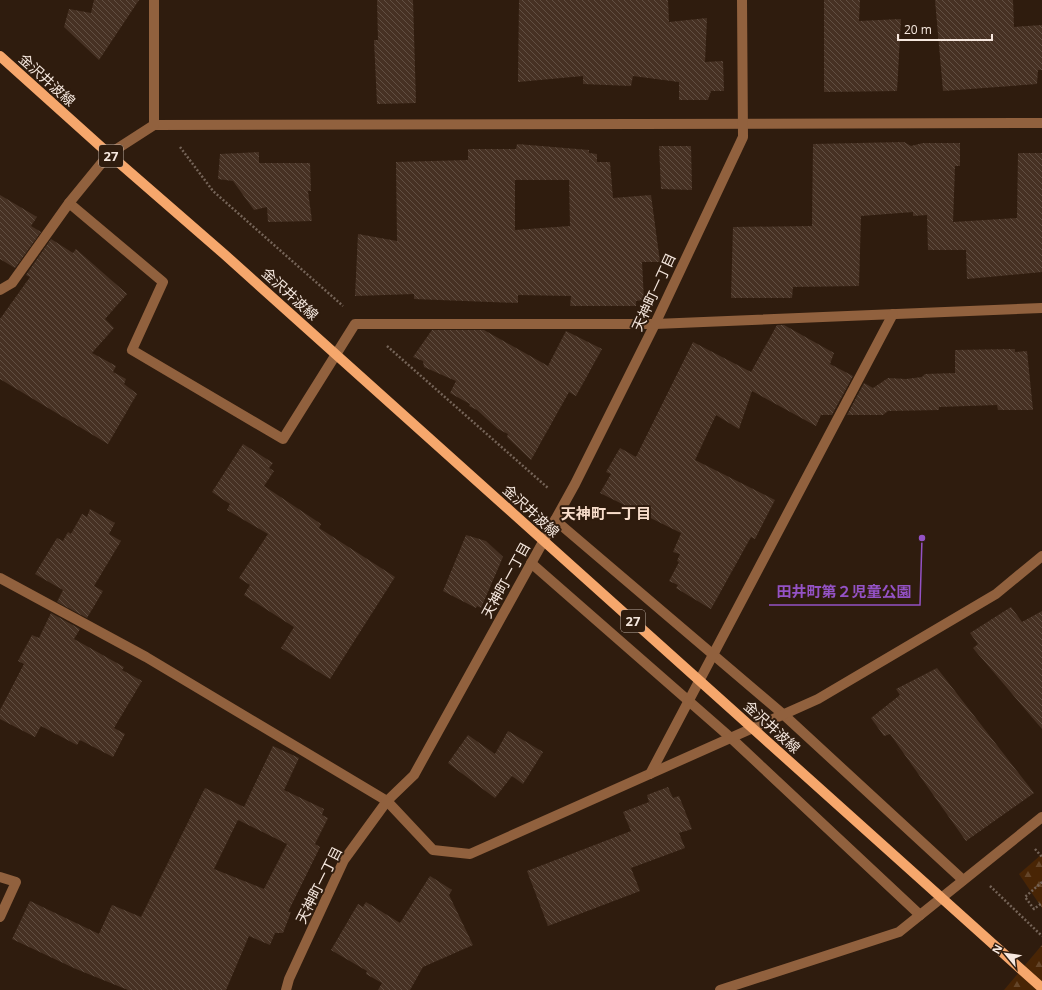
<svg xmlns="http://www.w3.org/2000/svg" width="1042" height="990" viewBox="0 0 1042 990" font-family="'Open Sans','Noto Sans JP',sans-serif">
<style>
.forest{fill:url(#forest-firs)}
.building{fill:url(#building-back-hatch);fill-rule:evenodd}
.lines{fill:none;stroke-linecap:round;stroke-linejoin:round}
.path{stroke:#756458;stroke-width:2.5;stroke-dasharray:2 2;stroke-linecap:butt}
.minor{stroke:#91613e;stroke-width:10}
.major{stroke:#f6a76c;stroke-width:10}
.labels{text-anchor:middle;stroke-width:4;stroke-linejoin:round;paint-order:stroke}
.shield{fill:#2f1c0e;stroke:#baaba0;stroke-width:1}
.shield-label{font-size:13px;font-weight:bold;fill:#f6e8df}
.street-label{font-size:14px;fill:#f6e8df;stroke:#2f1c0e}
.neighbourhood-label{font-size:15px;font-weight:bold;fill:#f8ddcb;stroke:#2f1c0e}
.leader{fill:none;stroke:#9452c5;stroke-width:1.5}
.callout-dot{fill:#9452c5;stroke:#2f1c0e;stroke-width:1.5}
.callout-label{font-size:15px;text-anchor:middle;font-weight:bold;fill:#9452c5;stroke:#2f1c0e;stroke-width:4;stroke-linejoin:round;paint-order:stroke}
</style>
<defs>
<pattern id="forest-firs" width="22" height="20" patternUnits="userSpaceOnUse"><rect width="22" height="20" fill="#492505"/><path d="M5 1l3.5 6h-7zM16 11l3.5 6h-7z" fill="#644529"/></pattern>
<pattern id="building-back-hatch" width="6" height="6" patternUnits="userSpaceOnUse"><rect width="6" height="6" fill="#463123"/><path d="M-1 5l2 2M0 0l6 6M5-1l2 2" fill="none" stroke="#614f42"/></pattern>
</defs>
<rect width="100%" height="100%" fill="#2f1c0e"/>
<g class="forest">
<path d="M 1042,854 L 1042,908 L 1019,874 Z"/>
<path d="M 1042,945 L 1042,990 L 1004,990 Z"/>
</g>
<g class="building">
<path d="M 94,0 L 139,0 L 99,60 L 64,27 L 69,9 L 91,13 Z"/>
<path d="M 377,0 L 413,0 L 416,103 L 377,104 L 374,40 L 378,40 Z"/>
<path d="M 519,0 L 668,0 L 669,22 L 707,18 L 705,62 L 723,61 L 724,91 L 711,91 L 708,100 L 679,100 L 679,82 L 633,76 L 631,86 L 583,84 L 583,76 L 518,82 Z"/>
<path d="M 824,0 L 860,0 L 859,21 L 901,19 L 897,91 L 824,92 Z"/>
<path d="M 935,0 L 1013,0 L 1014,27 L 1042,25 L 1042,70 L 1038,70 L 1037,84 L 943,91 Z"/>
<path d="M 904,142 L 911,146 L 923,143 L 960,143 L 960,166 L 955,166 L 953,222 L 1017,218 L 1018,153 L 1042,153 L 1042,272 L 967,279 L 966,250 L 928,250 L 927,215 L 913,216 L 913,212 L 861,216 L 859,286 L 793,287 L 792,298 L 731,298 L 733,227 L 812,226 L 813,144 Z"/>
<path d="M 517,144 L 589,150 L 589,153 L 597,154 L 597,162 L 610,162 L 613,198 L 651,195 L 660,262 L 642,262 L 644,300 L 636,301 L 636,306 L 570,306 L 571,296 L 518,295 L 518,303 L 414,299 L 414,294 L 355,296 L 358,234 L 397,241 L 396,162 L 468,160 L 468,149 L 516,149 ZM 515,180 L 569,180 L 570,226 L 515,230 Z"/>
<path d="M 659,146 L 691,146 L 692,190 L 661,189 Z"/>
<path d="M 259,152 L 259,163 L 310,163 L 311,191 L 308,191 L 312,221 L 268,222 L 267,207 L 254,210 L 233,181 L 218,179 L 220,154 Z"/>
<path d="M 0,195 L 37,217 L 31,226 L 41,232 L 15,268 L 0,259 Z"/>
<path d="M 51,239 L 73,253 L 76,249 L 127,294 L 105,319 L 114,328 L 92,353 L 116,366 L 113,372 L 126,379 L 124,384 L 137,394 L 108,444 L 0,379 L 0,319 L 30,277 L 26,275 Z"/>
<path d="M 777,325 L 784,325 L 834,353 L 830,364 L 853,376 L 832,415 L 821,415 L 816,426 L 752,391 L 739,429 L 716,415 L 695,460 L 775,500 L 755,539 L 751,537 L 711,609 L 676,588 L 678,585 L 669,581 L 679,562 L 677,561 L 680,554 L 673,552 L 681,533 L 600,493 L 611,474 L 606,472 L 620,448 L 636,457 L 693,342 L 751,372 Z"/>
<path d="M 432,330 L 484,330 L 548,366 L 566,331 L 602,349 L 576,396 L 569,392 L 531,460 L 507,437 L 508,434 L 498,429 L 477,410 L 469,406 L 470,404 L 450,393 L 456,381 L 424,367 L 423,361 L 413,357 Z"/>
<path d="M 1015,349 L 1015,352 L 1027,351 L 1033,410 L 998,410 L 997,405 L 939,407 L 939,410 L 888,411 L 883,415 L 847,415 L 864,383 L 873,388 L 888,378 L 906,379 L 922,377 L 925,374 L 955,373 L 955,350 Z"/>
<path d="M 243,444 L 273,463 L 269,468 L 274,471 L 264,486 L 321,524 L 319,528 L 395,577 L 330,679 L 281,648 L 294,627 L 244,595 L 250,585 L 239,578 L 268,534 L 227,510 L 230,504 L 212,492 Z"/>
<path d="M 90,509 L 115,523 L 109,534 L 121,541 L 94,586 L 103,591 L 87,618 L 57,602 L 63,590 L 35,574 L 57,538 L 63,541 L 68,532 L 71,534 L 82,514 L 87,517 Z"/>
<path d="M 466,535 L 486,541 L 503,557 L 481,608 L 477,606 L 476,608 L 443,591 Z"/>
<path d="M 1011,607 L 1022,622 L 1042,611 L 1042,729 L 973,648 L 978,644 L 970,633 Z"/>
<path d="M 51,613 L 80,629 L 74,639 L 124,667 L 122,670 L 142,681 L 114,728 L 125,734 L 113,757 L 80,740 L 77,745 L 41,726 L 35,737 L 0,719 L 0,710 L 24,664 L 18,661 L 32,635 L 39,638 Z"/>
<path d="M 937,668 L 1034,793 L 966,841 L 890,734 L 884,736 L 871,718 L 900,695 L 896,689 Z"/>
<path d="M 508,731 L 543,752 L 523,784 L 512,776 L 495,798 L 448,763 L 468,735 L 495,754 Z"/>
<path d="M 273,746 L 299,758 L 284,790 L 324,809 L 322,815 L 328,818 L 315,844 L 320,847 L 288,912 L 291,912 L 283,933 L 275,933 L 270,945 L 249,936 L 226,990 L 128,990 L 76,969 L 12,939 L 30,901 L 99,934 L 112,905 L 141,917 L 205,788 L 244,807 ZM 238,820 L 287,844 L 264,889 L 214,869 Z"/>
<path d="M 668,787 L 673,798 L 679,796 L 692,829 L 679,833 L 685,848 L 631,868 L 640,891 L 548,926 L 527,871 L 631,831 L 623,812 L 649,802 L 647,795 Z"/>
<path d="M 430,876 L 452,890 L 449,895 L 473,945 L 423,967 L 410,990 L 378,990 L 382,983 L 366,974 L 367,971 L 331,950 L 358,904 L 363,907 L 366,902 L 400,923 Z"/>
</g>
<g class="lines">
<g class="path">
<path d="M 180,147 L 213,191 L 343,306"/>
<path d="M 387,346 L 548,488"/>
<path d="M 1035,849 L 1042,857"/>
<path d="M 1042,882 L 1025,897 L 1034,909 L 1042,903"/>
<path d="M 990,886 L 1042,936"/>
</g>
<g class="minor">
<path d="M 154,125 L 1042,123"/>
<path d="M 69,203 L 163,282 L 132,350 L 283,439 L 355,324 L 655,324 L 1042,308"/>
<path d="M 0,290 L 12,283 L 69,203 L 109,154 L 154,125 L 154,0"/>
<path d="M 555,520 L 784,715 L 963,880"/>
<path d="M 531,563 L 731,738 L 920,915"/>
<path d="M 0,578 L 146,657 L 387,801 L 433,850 L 470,854 L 818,699 L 996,594 L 1042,556"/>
<path d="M 650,774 L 893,314"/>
<path d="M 0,877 L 16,882 L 0,917"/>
<path d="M 286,990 L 289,979 L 344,860 L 387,801 L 414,775 L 575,484 L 655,324 L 743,137 L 742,0"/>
<path d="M 720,990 L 899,932 L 1042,817"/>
</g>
<path class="major" d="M 0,56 L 109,154 L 224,254 L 1042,988"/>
</g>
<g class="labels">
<g class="shield">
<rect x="99" y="145" width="24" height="22" rx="3"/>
<rect x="621" y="610" width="24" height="22" rx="3"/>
</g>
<g class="shield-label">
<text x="111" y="161">27</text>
<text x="633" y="626">27</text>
</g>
<g class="street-label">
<text transform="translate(47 80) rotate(42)" y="5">金沢井波線</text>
<text transform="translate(654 292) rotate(-65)" y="5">天神町一丁目</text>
<text transform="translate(290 294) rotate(42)" y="5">金沢井波線</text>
<text transform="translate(531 511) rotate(42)" y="5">金沢井波線</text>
<text transform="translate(506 580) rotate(-61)" y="5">天神町一丁目</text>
<text transform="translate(772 727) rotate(42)" y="5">金沢井波線</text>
<text transform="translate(319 885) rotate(-63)" y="5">天神町一丁目</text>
</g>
<g class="neighbourhood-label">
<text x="606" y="519">天神町一丁目</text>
</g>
</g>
<path class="leader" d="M922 538L920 605H769"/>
<circle class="callout-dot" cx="922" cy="538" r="4"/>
<g class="callout-label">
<text x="844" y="597">田井町第２児童公園</text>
</g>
<g transform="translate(1006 954) rotate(299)" stroke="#2f1c0e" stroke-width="3" paint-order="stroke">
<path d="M0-3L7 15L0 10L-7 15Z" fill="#f6e8df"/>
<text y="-6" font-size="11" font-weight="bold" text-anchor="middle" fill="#f6e8df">N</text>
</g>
<path d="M898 34v6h94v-6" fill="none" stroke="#f6e8df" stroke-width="2"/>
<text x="904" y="34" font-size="12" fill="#f6e8df" stroke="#2f1c0e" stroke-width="3" paint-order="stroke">20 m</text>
</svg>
